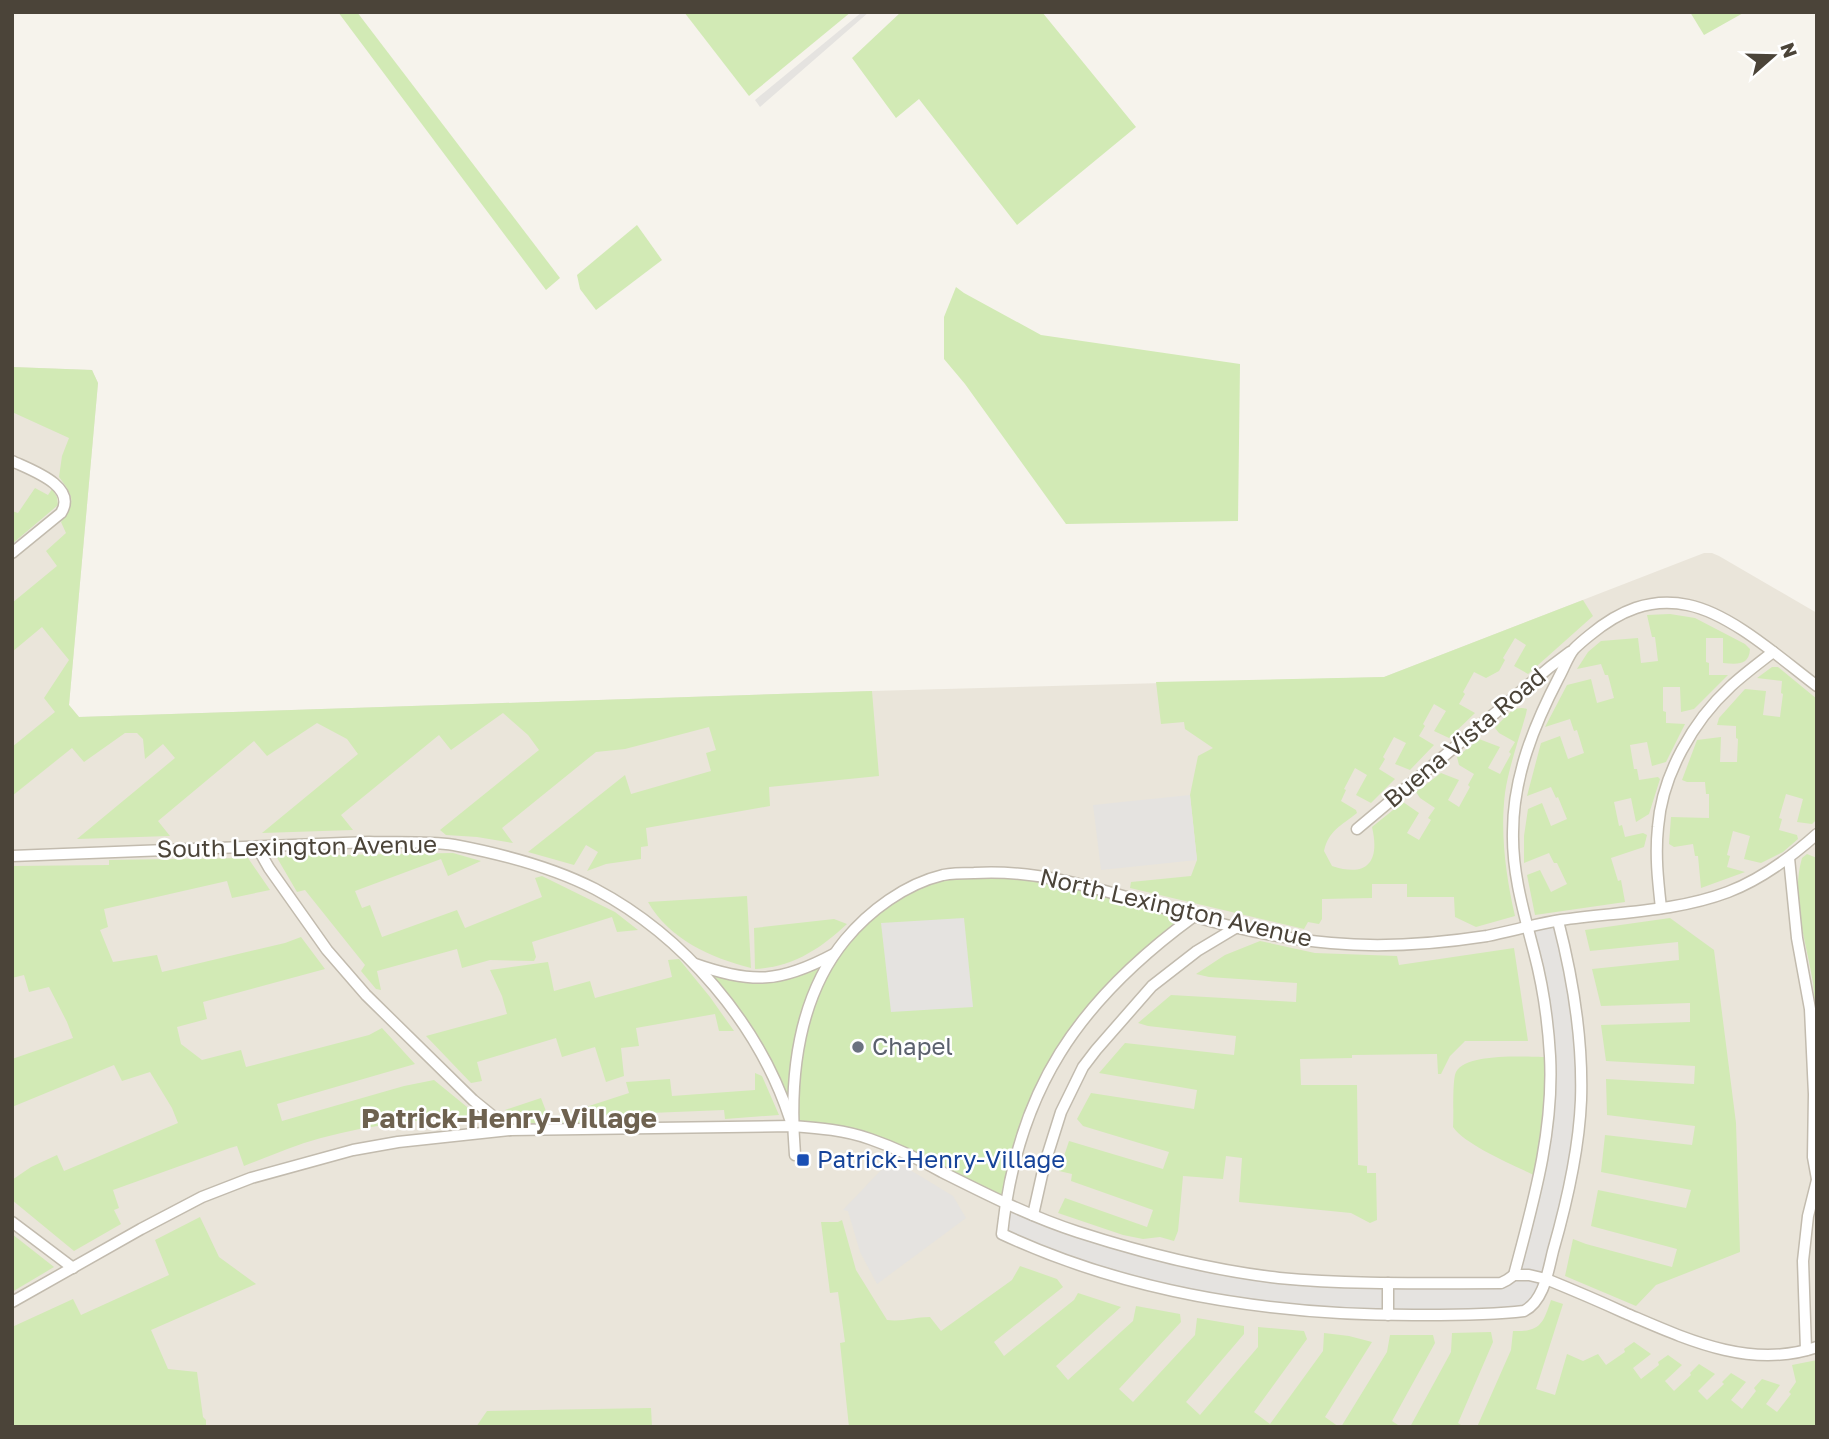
<svg xmlns="http://www.w3.org/2000/svg" width="1829" height="1439" viewBox="0 0 1829 1439" font-family="'Golos Text',sans-serif">
<style>
.residential{fill:#eae5da}
.green{fill:#d2eab5}
.parking{fill:#e5e3e0}
.lines{fill:none;stroke-linecap:round;stroke-linejoin:round}
.street-casing{stroke:#c2bbae;stroke-width:13}
.street{stroke:#fff;stroke-width:10}
.worship-dot{fill:#6b7280;stroke:#fff;stroke-width:2.5}
.transit-dot{fill:#1a4fb4;stroke:#fff;stroke-width:2.5}
.labels{text-anchor:middle;stroke-width:5;stroke-linejoin:round;paint-order:stroke}
.street-label{font-size:24px;fill:#4b4439;stroke:#fff}
.worship-label{font-size:24px;fill:#5b616d;stroke:#fff;text-anchor:start}
.transit-label{font-size:24px;fill:#164399;stroke:#fff;text-anchor:start}
.quarter-label{font-size:28px;font-weight:bold;fill:#6e6250;stroke:#fff}
</style>
<rect width="100%" height="100%" fill="#f6f3ec"/>
<path class="residential" d="M 12,367 L 92,370 L 98,383 L 69,705 L 79,717 L 872,691 L 1384,677 L 1704,553 L 1712,553 L 1719,556 L 1817,613 L 1817,1427 L 12,1427 Z"/>
<g class="green">
<path d="M 338,12 L 357,12 L 560,278 L 546,290 Z"/>
<path d="M 684,12 L 851,12 L 749,96 Z"/>
<path d="M 901,12 L 1042,12 L 1136,127 L 1017,225 L 919,99 L 896,118 L 852,58 Z"/>
<path d="M 1690,12 L 1745,12 L 1704,35 Z"/>
<path d="M 637,225 L 662,260 L 596,310 L 580,289 L 577,275 Z"/>
<path d="M 956,287 L 964,293 L 1041,335 L 1240,364 L 1238,521 L 1066,524 L 965,384 L 944,359 L 944,317 Z"/>
<path d="M 12,367 L 92,370 L 98,383 L 69,705 L 79,717 L 872,691 L 879,776 L 769,787 L 770,806 L 646,828 L 648,846 L 641,847 L 641,859 L 606,864 L 587,871 L 598,852 L 586,845 L 574,865 L 528,852 L 625,775 L 631,794 L 711,771 L 706,753 L 716,750 L 709,727 L 625,749 L 596,752 L 502,828 L 513,843 L 477,837 L 446,835 L 440,830 L 539,750 L 528,735 L 503,713 L 451,750 L 439,735 L 341,815 L 353,830 L 262,833 L 358,754 L 347,739 L 317,723 L 267,756 L 254,741 L 158,821 L 170,836 L 77,839 L 175,758 L 163,744 L 145,759 L 143,739 L 137,733 L 125,733 L 84,762 L 72,748 L 12,796 L 12,747 L 55,712 L 44,698 L 69,660 L 42,627 L 12,652 L 12,603 L 57,566 L 46,551 L 66,533 L 61,522 C 76,501 74,497 59,477 L 62,456 L 69,438 L 12,412 Z"/>
<path d="M 35,488 L 48,495 L 52,489 L 57,497 L 58,505 L 12,544 L 12,511 L 18,513 Z"/>
<path d="M 1583,600 L 1593,616 L 1528,674 L 1514,666 L 1526,645 L 1515,638 L 1503,658 L 1505,660 L 1499,671 L 1486,678 L 1474,672 L 1463,692 L 1465,694 L 1459,704 L 1475,713 L 1449,738 L 1434,731 L 1446,711 L 1434,704 L 1423,724 L 1425,726 L 1419,736 L 1434,745 L 1410,770 L 1395,764 L 1406,743 L 1394,737 L 1383,757 L 1385,759 L 1379,769 L 1395,779 L 1371,803 L 1356,795 L 1367,775 L 1355,768 L 1344,789 L 1346,790 L 1341,801 L 1356,810 L 1357,813 C 1341,826 1329,830 1324,851 L 1332,866 C 1368,878 1380,861 1372,827 L 1403,802 L 1419,813 L 1407,833 L 1419,840 L 1431,820 L 1428,818 L 1435,808 L 1420,798 L 1416,792 L 1441,773 L 1459,780 L 1448,800 L 1459,807 L 1470,787 L 1468,785 L 1474,774 L 1459,765 L 1457,757 L 1479,739 L 1500,747 L 1488,768 L 1500,774 L 1511,754 L 1509,752 L 1515,742 L 1499,733 L 1495,728 C 1504,719 1513,704 1527,709 L 1526,714 C 1519,739 1509,766 1505,793 C 1500,834 1506,876 1515,916 L 1476,927 L 1455,917 L 1454,897 L 1407,897 L 1407,884 L 1372,884 L 1372,898 L 1322,899 L 1322,919 L 1319,924 L 1308,922 L 1304,929 L 1130,888 L 1131,882 L 1191,876 L 1197,860 L 1190,795 L 1198,756 L 1213,748 L 1185,729 L 1184,722 L 1161,724 L 1156,682 L 1384,677 Z"/>
<path d="M 1670,614 L 1695,618 L 1745,644 L 1750,649 C 1749,666 1737,664 1723,663 L 1723,638 L 1706,638 L 1706,662 L 1709,663 L 1709,675 L 1728,675 L 1694,709 L 1681,712 L 1680,687 L 1663,687 L 1663,711 L 1666,712 L 1666,723 L 1685,724 L 1666,762 L 1652,766 L 1647,742 L 1630,745 L 1634,769 L 1637,769 L 1639,780 L 1658,777 L 1660,779 L 1649,814 L 1636,822 L 1631,798 L 1614,802 L 1619,826 L 1622,825 L 1625,837 L 1643,833 L 1647,835 L 1644,847 L 1611,858 L 1618,881 L 1621,880 L 1625,902 L 1535,915 L 1527,875 L 1540,870 L 1551,892 L 1567,884 L 1557,863 L 1554,863 L 1549,853 L 1524,863 L 1524,836 L 1528,809 L 1542,803 L 1551,826 L 1567,819 L 1558,797 L 1556,798 L 1551,787 L 1527,796 L 1541,743 L 1560,736 L 1568,759 L 1584,753 L 1577,730 L 1574,731 L 1570,719 L 1545,727 L 1567,685 L 1591,679 L 1597,703 L 1614,698 L 1608,675 L 1605,675 L 1601,664 L 1577,669 L 1588,652 L 1601,641 L 1638,638 L 1641,663 L 1658,661 L 1655,637 L 1652,637 L 1647,615 Z"/>
<path d="M 1772,667 L 1778,667 L 1817,699 L 1817,819 L 1812,824 L 1797,822 L 1803,799 L 1786,794 L 1779,818 L 1782,819 L 1779,830 L 1797,835 L 1798,839 L 1783,852 L 1761,863 L 1744,859 L 1750,836 L 1733,831 L 1727,855 L 1730,856 L 1727,867 L 1745,872 L 1701,888 L 1698,856 L 1695,856 L 1693,844 L 1674,847 L 1669,844 L 1671,817 L 1709,818 L 1709,794 L 1706,794 L 1705,782 L 1687,782 L 1682,780 L 1697,740 L 1721,737 L 1720,762 L 1737,762 L 1738,739 L 1736,738 L 1736,726 L 1717,725 L 1719,718 L 1745,689 L 1766,691 L 1763,715 L 1780,717 L 1783,694 L 1781,693 L 1782,681 L 1757,678 Z"/>
<path d="M 453,853 L 481,861 L 448,876 L 441,859 L 355,891 L 362,908 L 370,905 L 382,937 L 457,910 L 465,928 L 542,897 L 535,878 L 542,876 L 615,912 L 638,930 L 617,932 L 612,917 L 532,942 L 536,957 L 534,961 L 490,960 L 462,968 L 457,949 L 377,971 L 381,990 L 376,989 L 361,971 L 365,965 L 305,890 L 297,892 L 276,856 Z"/>
<path d="M 1807,854 L 1817,858 L 1817,1033 C 1815,1016 1815,1000 1813,983 C 1807,943 1790,899 1802,858 Z"/>
<path d="M 248,858 L 270,890 L 232,898 L 227,881 L 104,909 L 108,927 L 100,930 L 113,962 L 157,955 L 162,972 L 285,943 L 301,937 L 325,969 L 203,1002 L 207,1019 L 177,1027 L 181,1044 L 202,1060 L 241,1050 L 246,1067 L 369,1035 L 382,1028 L 415,1064 L 277,1104 L 282,1121 L 404,1086 L 434,1080 L 478,1116 C 425,1119 372,1124 321,1138 C 295,1145 270,1156 244,1166 L 237,1146 L 230,1148 L 113,1190 L 119,1208 L 114,1210 L 121,1224 L 74,1251 L 12,1200 L 12,1180 L 31,1167 L 57,1155 L 64,1171 L 178,1123 L 172,1108 L 150,1072 L 122,1081 L 114,1065 L 12,1107 L 12,1059 L 73,1038 L 67,1022 L 49,987 L 29,992 L 24,975 L 12,978 L 12,866 L 109,865 L 109,860 Z"/>
<path d="M 1016,872 L 1193,917 L 1113,985 L 1046,1075 L 1005,1203 L 868,1138 L 792,1126 L 759,1050 L 692,963 L 751,979 L 820,962 L 854,929 L 926,881 Z"/>
<path d="M 747,896 L 751,968 C 711,958 669,939 648,902 Z"/>
<path d="M 1670,918 L 1714,950 L 1736,1123 L 1740,1252 L 1656,1285 L 1636,1306 L 1565,1276 L 1573,1239 L 1586,1244 L 1672,1267 L 1677,1249 L 1591,1226 L 1598,1190 L 1686,1208 L 1691,1190 L 1601,1172 L 1605,1135 L 1692,1145 L 1695,1126 L 1607,1115 L 1606,1079 L 1694,1084 L 1695,1066 L 1606,1061 L 1601,1025 L 1690,1022 L 1690,1003 L 1601,1006 L 1592,969 L 1679,960 L 1678,942 L 1590,951 L 1585,930 Z"/>
<path d="M 834,919 L 847,924 C 820,949 793,967 755,969 L 754,928 Z"/>
<path d="M 1260,941 L 1315,953 L 1397,956 L 1399,965 L 1514,948 L 1528,1041 L 1465,1041 L 1450,1056 L 1441,1074 L 1438,1074 L 1437,1054 L 1352,1055 L 1352,1058 L 1300,1059 L 1301,1085 L 1357,1085 L 1358,1165 L 1367,1166 L 1367,1173 L 1376,1173 L 1377,1220 L 1370,1223 L 1351,1213 L 1239,1202 L 1242,1158 L 1226,1156 L 1223,1179 L 1183,1176 L 1178,1231 L 1174,1241 L 1160,1237 L 1143,1239 L 1123,1235 L 1058,1213 L 1065,1198 L 1147,1227 L 1153,1210 L 1071,1181 L 1072,1174 L 1059,1171 L 1069,1141 L 1163,1169 L 1169,1152 L 1083,1126 L 1077,1119 L 1091,1093 L 1194,1109 L 1197,1090 L 1099,1073 L 1125,1043 L 1234,1055 L 1236,1036 L 1148,1026 L 1138,1023 L 1171,995 L 1296,1002 L 1297,983 L 1209,977 L 1196,974 L 1225,955 Z"/>
<path d="M 679,959 L 710,997 L 734,1031 L 719,1031 L 715,1014 L 636,1028 L 639,1046 L 621,1048 L 624,1076 L 606,1082 L 595,1047 L 562,1057 L 556,1038 L 477,1062 L 482,1081 L 471,1083 L 426,1036 L 507,1014 L 502,996 L 490,970 L 548,962 L 554,991 L 590,981 L 595,998 L 672,977 L 668,960 Z"/>
<path d="M 1550,1057 L 1540,1178 C 1518,1167 1466,1146 1453,1127 C 1454,1116 1452,1080 1456,1072 C 1466,1052 1529,1057 1550,1057 Z"/>
<path d="M 755,1073 L 762,1076 L 779,1115 L 725,1119 L 724,1110 L 601,1115 L 599,1123 L 519,1123 L 505,1110 L 541,1098 L 549,1119 L 629,1093 L 626,1082 L 670,1079 L 672,1096 L 755,1090 Z"/>
<path d="M 200,1217 L 219,1257 L 256,1284 L 151,1330 L 168,1369 L 197,1372 L 203,1417 L 206,1420 L 206,1427 L 12,1427 L 12,1327 L 73,1299 L 81,1315 L 169,1275 L 155,1240 Z"/>
<path d="M 842,1220 L 856,1270 L 887,1320 C 903,1322 914,1317 930,1317 L 941,1331 L 1012,1280 L 1020,1266 L 1057,1279 L 1063,1287 L 994,1342 L 1004,1356 L 1074,1300 L 1078,1293 L 1121,1307 L 1056,1366 L 1068,1380 L 1133,1321 L 1136,1306 L 1180,1314 L 1181,1322 L 1119,1389 L 1133,1402 L 1195,1335 L 1197,1318 L 1244,1326 L 1244,1334 L 1186,1402 L 1200,1415 L 1258,1347 L 1258,1327 L 1304,1331 L 1307,1339 L 1254,1412 L 1270,1424 L 1323,1351 L 1324,1333 L 1349,1336 L 1372,1342 L 1325,1417 L 1339,1427 L 849,1427 L 840,1343 L 845,1342 L 838,1292 L 830,1293 L 821,1222 L 838,1222 Z"/>
<path d="M 12,1234 L 54,1267 L 12,1292 Z"/>
<path d="M 1551,1300 L 1563,1304 L 1536,1389 L 1555,1395 L 1567,1354 L 1583,1361 L 1598,1354 L 1606,1365 L 1625,1352 L 1624,1349 L 1634,1342 L 1651,1354 L 1633,1368 L 1641,1379 L 1659,1365 L 1658,1362 L 1668,1355 L 1682,1365 L 1665,1381 L 1674,1391 L 1691,1375 L 1690,1373 L 1699,1364 L 1715,1374 L 1698,1391 L 1707,1400 L 1724,1384 L 1722,1382 L 1731,1373 L 1746,1382 L 1731,1400 L 1742,1409 L 1756,1391 L 1754,1388 L 1762,1379 L 1780,1385 L 1766,1404 L 1777,1412 L 1791,1394 L 1789,1392 L 1796,1382 L 1792,1365 L 1817,1360 L 1817,1427 L 1477,1427 L 1511,1350 L 1513,1331 C 1540,1332 1543,1324 1551,1300 Z"/>
<path d="M 1491,1332 L 1493,1342 L 1458,1423 L 1464,1427 L 1410,1427 L 1451,1352 L 1452,1333 Z"/>
<path d="M 1390,1335 L 1433,1335 L 1435,1343 L 1392,1421 L 1401,1427 L 1341,1427 L 1387,1352 Z"/>
<path d="M 651,1408 L 652,1427 L 476,1427 L 487,1411 Z"/>
</g>
<g class="parking">
<path d="M 862,12 L 869,12 L 760,107 L 755,100 Z"/>
<path d="M 1190,795 L 1197,860 L 1101,870 L 1093,805 Z"/>
<path d="M 964,918 L 973,1007 L 891,1012 L 881,923 Z"/>
<path d="M 1558,921 L 1569,963 L 1581,1101 L 1565,1209 L 1531,1308 L 1356,1315 L 1157,1287 L 1002,1234 L 1005,1203 L 1158,1256 L 1279,1278 L 1507,1280 L 1540,1178 L 1550,1057 L 1527,928 Z"/>
<path d="M 897,1162 L 953,1196 L 966,1218 L 877,1284 L 860,1252 L 848,1211 L 843,1210 L 885,1166 L 890,1163 Z"/>
</g>
<g class="lines">
<defs>
<g id="street">
<path d="M 12,461 C 31,470 78,486 61,513 L 12,553"/>
<path d="M 1357,829 L 1550,667 L 1570,652"/>
<path d="M 257,847 L 269,868 L 327,950 L 366,995 L 473,1100 L 510,1130"/>
<path d="M 12,856 L 369,842 C 397,843 427,841 454,845 C 502,854 552,867 595,889 C 684,936 759,1024 790,1119"/>
<path d="M 1789,858 L 1797,938 L 1810,1009 L 1814,1094 L 1813,1157 L 1817,1179"/>
<path d="M 1661,908 C 1658,881 1655,855 1658,827 C 1662,775 1693,721 1731,686 C 1744,674 1759,663 1773,652"/>
<path d="M 1193,917 C 1078,1001 1017,1090 1002,1234 C 1133,1295 1279,1316 1423,1315 C 1456,1315 1491,1315 1524,1311 C 1544,1301 1548,1271 1553,1251 C 1567,1202 1579,1151 1581,1100 C 1583,1039 1573,979 1558,921"/>
<path d="M 695,964 C 752,984 780,983 834,954"/>
<path d="M 795,1155 C 789,1081 796,1000 845,940 C 869,911 905,884 943,875 C 953,873 964,873 974,873 C 1048,868 1118,896 1189,915 C 1233,928 1284,939 1331,943 C 1383,948 1435,944 1487,936 C 1512,931 1536,924 1561,920 C 1616,912 1675,912 1728,892 C 1762,879 1790,858 1817,834"/>
<path d="M 1033,1215 L 1044,1166 L 1061,1112 L 1083,1067 L 1096,1050 L 1152,986 L 1197,951 L 1237,927"/>
<path d="M 12,1222 L 73,1268"/>
<path d="M 1514,1275 C 1533,1203 1554,1132 1550,1056 C 1548,1021 1543,986 1534,952 C 1524,913 1512,873 1513,832 C 1513,777 1534,725 1559,677 C 1564,668 1568,656 1574,649 C 1579,644 1585,639 1590,635 C 1619,611 1650,597 1688,605 C 1732,614 1781,659 1817,686"/>
<path d="M 1388,1283 L 1388,1315"/>
<path d="M 12,1302 L 141,1229 L 202,1197 L 251,1178 L 353,1150 L 398,1142 L 510,1130 L 792,1126 C 819,1128 845,1130 870,1139 C 896,1148 919,1159 942,1172 C 986,1194 1031,1217 1078,1232 C 1143,1253 1210,1270 1279,1278 C 1352,1285 1427,1283 1501,1283 L 1507,1280 L 1514,1275 L 1529,1275 L 1546,1279 C 1573,1290 1599,1301 1625,1313 C 1686,1339 1750,1370 1817,1347"/>
<path d="M 1806,1350 L 1803,1261 L 1808,1216 L 1817,1180"/>
</g>
</defs>
<use href="#street" class="street-casing"/>
<use href="#street" class="street"/>
</g>
<circle class="worship-dot" cx="858" cy="1047" r="7"/>
<rect class="transit-dot" x="796" y="1153" width="14" height="14" rx="3.5"/>
<g class="labels">
<g class="street-label">
<text transform="translate(1465 738) rotate(-40)" y="8">Buena Vista Road</text>
<text transform="translate(297 847) rotate(-1)" y="8">South Lexington Avenue</text>
<text transform="translate(1176 908) rotate(13)" y="8">North Lexington Avenue</text>
</g>
<g class="worship-label">
<text x="872" y="1055">Chapel</text>
</g>
<g class="transit-label">
<text x="817" y="1168">Patrick-Henry-Village</text>
</g>
<g class="quarter-label">
<text x="509" y="1128">Patrick-Henry-Village</text>
</g>
</g>
<rect width="1829" height="1439" fill="none" stroke="#4b4439" stroke-width="28"/>
<g transform="translate(1773 56) rotate(70)" stroke="#ffffff" stroke-width="5" paint-order="stroke">
<path d="M0-5L12 26L0 18L-12 26Z" fill="#4b4439"/>
<text y="-10" font-size="19" font-weight="bold" text-anchor="middle" fill="#4b4439">N</text>
</g>
</svg>
